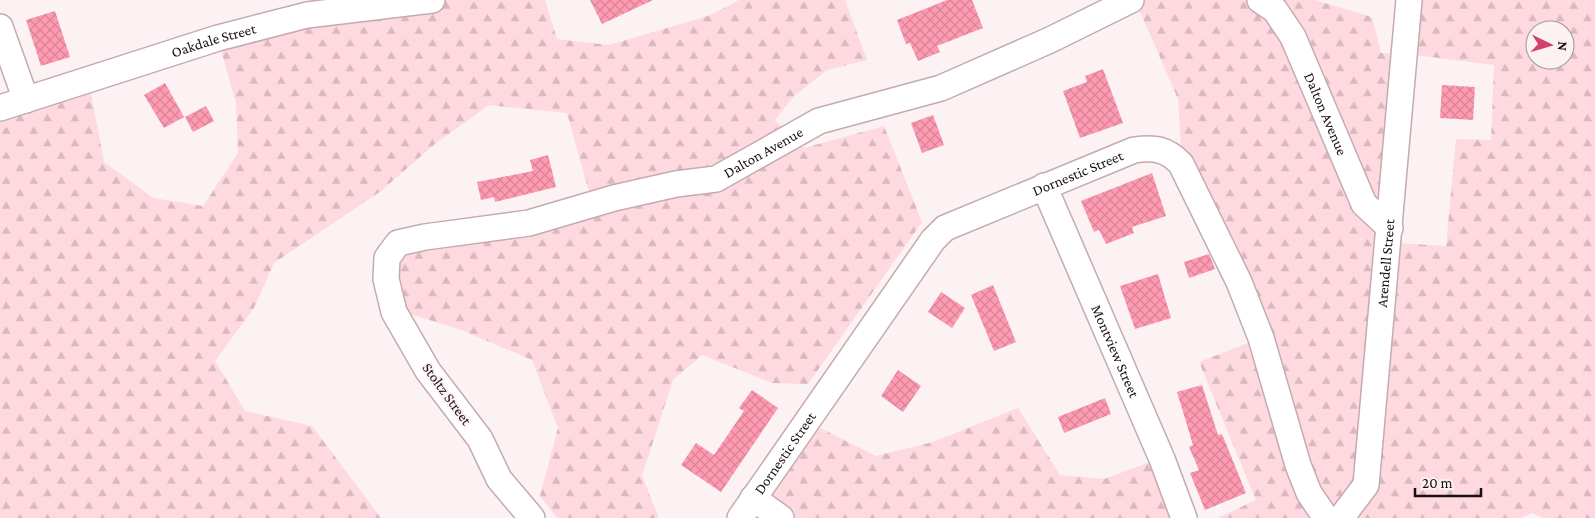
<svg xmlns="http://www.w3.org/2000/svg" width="1595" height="518" viewBox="0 0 1595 518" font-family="'Crimson Pro',serif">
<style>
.forest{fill:url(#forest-firs);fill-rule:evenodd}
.building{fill:url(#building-cross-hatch)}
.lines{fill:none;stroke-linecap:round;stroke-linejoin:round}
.minor-casing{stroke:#c5abb0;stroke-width:28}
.minor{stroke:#fff;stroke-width:25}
.labels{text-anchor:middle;stroke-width:4;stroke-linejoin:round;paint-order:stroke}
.street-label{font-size:15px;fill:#1a1113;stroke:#fcf1f3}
</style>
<defs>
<pattern id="forest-firs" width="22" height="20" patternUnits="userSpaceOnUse" patternTransform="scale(1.25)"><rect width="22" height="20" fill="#fed9e0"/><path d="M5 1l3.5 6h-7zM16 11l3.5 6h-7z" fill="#d9b9bf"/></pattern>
<pattern id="building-cross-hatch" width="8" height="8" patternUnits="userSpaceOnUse" patternTransform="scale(1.25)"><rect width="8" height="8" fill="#fe9ab1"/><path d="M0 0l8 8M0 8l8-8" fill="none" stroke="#d98497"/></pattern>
</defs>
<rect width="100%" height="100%" fill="#fcf1f3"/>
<g class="forest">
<path d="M 361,0 L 545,0 L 557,39 L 609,45 L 711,15 L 739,0 L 845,0 L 867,60 L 827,70 L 793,97 L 775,120 L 804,148 L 884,126 L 922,222 L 808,384 L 772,383 L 702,355 L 673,380 L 642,476 L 659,518 L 557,518 L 540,496 L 558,428 L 532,360 L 459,329 L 397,310 L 391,279 L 401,247 L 594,210 L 567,113 L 489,105 L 436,143 L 381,191 L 274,263 L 254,308 L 215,361 L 245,411 L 312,426 L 381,518 L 0,518 L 0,116 L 90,88 L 104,162 L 153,198 L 203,206 L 238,153 L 236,103 L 216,33 Z"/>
<path d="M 1135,0 L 1315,0 L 1372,17 L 1381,53 L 1397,54 L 1380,242 L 1446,246 L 1456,139 L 1491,140 L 1494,65 L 1415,55 L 1418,0 L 1595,0 L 1595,518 L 1543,518 L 1532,513 L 1521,518 L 1217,518 L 1256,500 L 1199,362 L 1271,334 L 1235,241 L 1181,146 L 1178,99 ZM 1535,30 L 1565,30 L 1565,60 L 1535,60 Z"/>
<path d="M 1018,408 L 1060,475 L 1104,479 L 1153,461 L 1174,518 L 795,518 L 768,500 L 820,428 L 876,456 L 933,442 Z"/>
</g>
<g class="building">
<path d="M 590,0 L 653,0 L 602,24 Z"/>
<path d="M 947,0 L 972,0 L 983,28 L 937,46 L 940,52 L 918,61 L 910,43 L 906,44 L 897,20 Z"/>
<path d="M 55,11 L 70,57 L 41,66 L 26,20 Z"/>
<path d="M 1103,69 L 1123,123 L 1080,138 L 1063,91 L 1087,82 L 1085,76 Z"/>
<path d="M 165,83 L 184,117 L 164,128 L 144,95 Z"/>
<path d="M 1442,85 L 1475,87 L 1473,120 L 1440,118 Z"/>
<path d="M 206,106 L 214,121 L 193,132 L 185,117 Z"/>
<path d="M 933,115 L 944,145 L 922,153 L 911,123 Z"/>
<path d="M 548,155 L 556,187 L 495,202 L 494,197 L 481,200 L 477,182 L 533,171 L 530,160 Z"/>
<path d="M 1152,173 L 1166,216 L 1132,227 L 1134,233 L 1106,244 L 1099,230 L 1094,232 L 1081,201 Z"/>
<path d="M 1209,254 L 1215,269 L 1189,278 L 1184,262 Z"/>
<path d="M 1158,274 L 1171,318 L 1135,329 L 1120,286 Z"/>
<path d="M 993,285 L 1016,342 L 994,351 L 971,295 Z"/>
<path d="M 941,292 L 965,308 L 952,328 L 928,312 Z"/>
<path d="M 898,370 L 921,386 L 903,412 L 881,396 Z"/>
<path d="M 1202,385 L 1218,435 L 1222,434 L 1246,493 L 1205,510 L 1190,473 L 1199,470 L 1189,447 L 1193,445 L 1177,392 Z"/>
<path d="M 752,390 L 778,408 L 721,492 L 681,465 L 696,443 L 714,455 L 744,411 L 739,408 Z"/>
<path d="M 1105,398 L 1111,414 L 1064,433 L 1058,417 Z"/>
</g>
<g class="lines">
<defs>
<g id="minor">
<path id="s1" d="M 1260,0 L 1275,10 L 1293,37 L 1364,204 L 1390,228"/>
<path d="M 0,27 L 26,100"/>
<path id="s2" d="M 0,108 L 218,38 L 307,15 L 432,0"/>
<path id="s3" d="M 1044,186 L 1162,459 L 1184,518"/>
<path d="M 753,498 L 781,518"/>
<path id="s4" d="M 532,518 L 499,479 L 480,439 L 428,371 L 394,312 L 386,279 L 387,258 L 398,243 L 425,237 L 529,223 L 614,198 L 676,184 L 716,179 L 819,121 L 941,88 L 1050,40 L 1131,0"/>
<path id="s5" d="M 740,518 L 933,240 L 945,228 L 1134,150 C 1155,147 1167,149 1181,164 L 1239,282 L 1261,338 L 1298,465 L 1309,493 L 1326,518"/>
<path id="s6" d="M 1341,518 L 1366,485 L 1409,0"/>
</g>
</defs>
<use href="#minor" class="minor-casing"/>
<use href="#minor" class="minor"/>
</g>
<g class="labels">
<g class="street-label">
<text dy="5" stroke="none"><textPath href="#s2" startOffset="224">Oakdale Street</textPath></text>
<text dy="5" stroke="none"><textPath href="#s1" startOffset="134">Dalton Avenue</textPath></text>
<text dy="5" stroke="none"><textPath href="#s4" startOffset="702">Dalton Avenue</textPath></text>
<text dy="5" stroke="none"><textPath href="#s5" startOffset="499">Dornestic Street</textPath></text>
<text dy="5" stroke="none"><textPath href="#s6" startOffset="264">Arendell Street</textPath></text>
<text dy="5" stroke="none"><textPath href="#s3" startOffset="180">Montview Street</textPath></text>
<text transform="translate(447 394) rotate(54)" y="5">Stoltz Street</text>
<text dy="5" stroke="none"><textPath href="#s5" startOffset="79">Dornestic Street</textPath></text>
</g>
</g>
<g transform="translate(1550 45) rotate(95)"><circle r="24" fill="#fcf1f3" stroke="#a29799"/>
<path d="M0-4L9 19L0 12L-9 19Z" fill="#d0426e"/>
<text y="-8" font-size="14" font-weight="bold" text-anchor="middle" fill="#1a1113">N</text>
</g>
<path d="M1415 488v8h66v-8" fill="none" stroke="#1a1113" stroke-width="2.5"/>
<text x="1422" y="488" font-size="15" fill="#1a1113" stroke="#fcf1f3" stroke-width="4" paint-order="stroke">20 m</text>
</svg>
